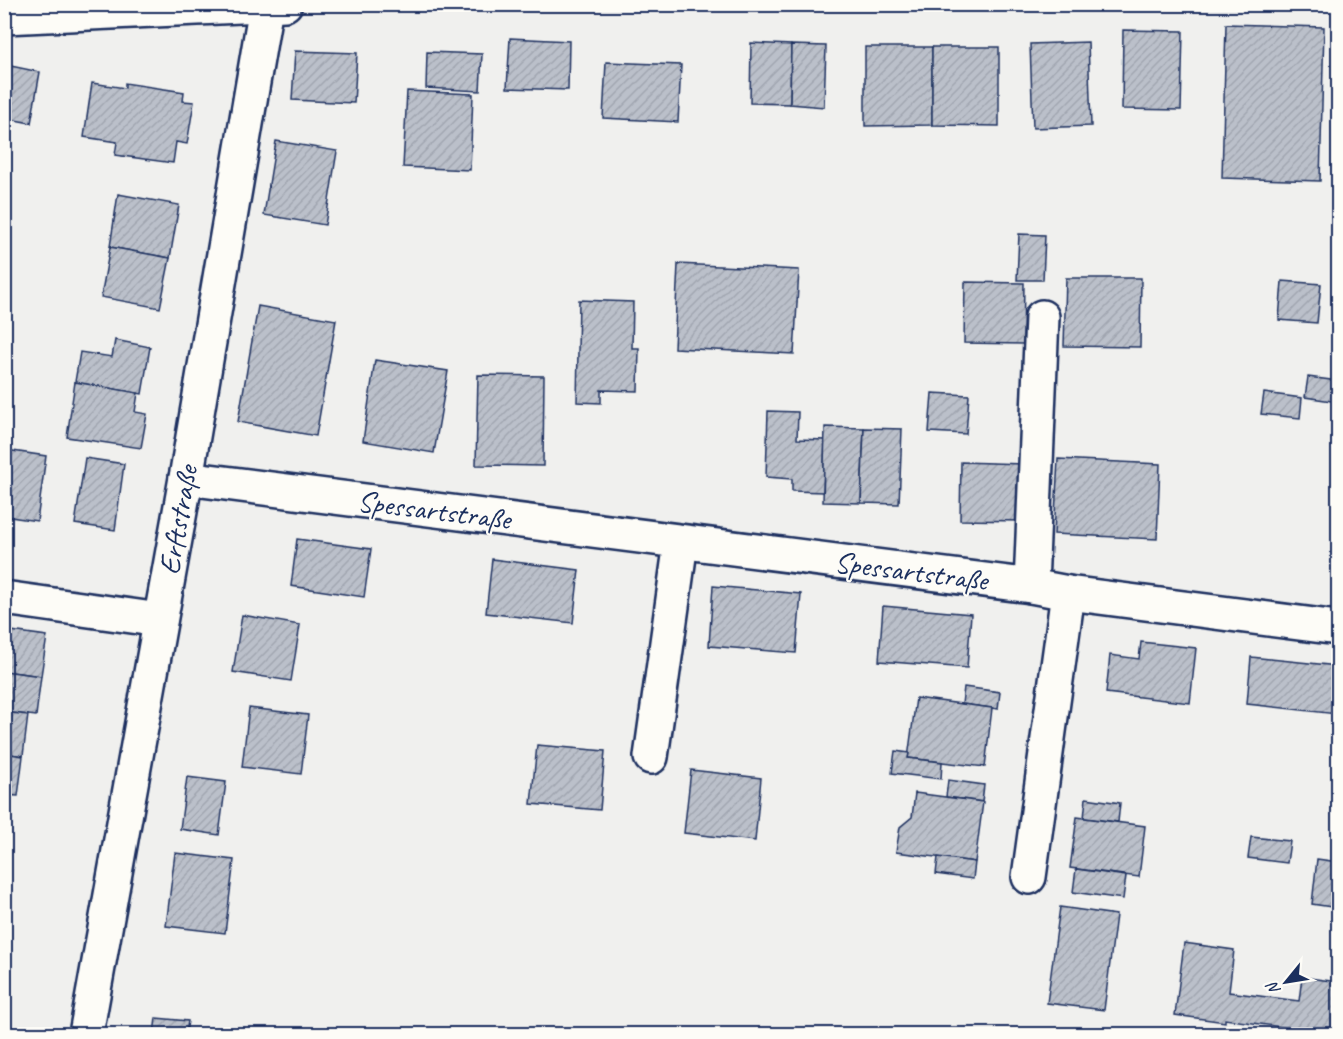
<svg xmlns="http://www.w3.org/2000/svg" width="1343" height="1039" viewBox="0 0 1343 1039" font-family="Caveat,sans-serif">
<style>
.building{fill:url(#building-hatch);stroke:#1b2f5e;stroke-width:1.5}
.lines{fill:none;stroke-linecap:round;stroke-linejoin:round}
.minor-casing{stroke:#1b2f5e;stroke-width:38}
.minor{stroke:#fdfcf7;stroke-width:33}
.labels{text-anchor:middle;stroke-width:4.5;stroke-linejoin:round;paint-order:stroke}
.street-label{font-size:30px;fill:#1b2f5e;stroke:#fdfcf7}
</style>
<defs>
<pattern id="building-hatch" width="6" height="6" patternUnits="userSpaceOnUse" patternTransform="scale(1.5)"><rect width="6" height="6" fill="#bbc0ca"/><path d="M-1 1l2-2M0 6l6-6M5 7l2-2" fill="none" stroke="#a0a5b0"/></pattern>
</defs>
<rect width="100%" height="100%" fill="#f0f0ee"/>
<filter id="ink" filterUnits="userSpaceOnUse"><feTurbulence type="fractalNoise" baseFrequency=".0167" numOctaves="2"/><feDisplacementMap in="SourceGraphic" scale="12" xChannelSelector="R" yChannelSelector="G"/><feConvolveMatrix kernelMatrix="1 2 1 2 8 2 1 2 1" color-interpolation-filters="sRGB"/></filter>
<g filter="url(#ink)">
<g class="building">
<path d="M 1226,24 L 1324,27 L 1320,181 L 1222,178 Z"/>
<path d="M 1123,30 L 1183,31 L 1181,110 L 1122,109 Z"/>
<path d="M 510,38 L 569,41 L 568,90 L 507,88 Z"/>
<path d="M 1088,42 L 1091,126 L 1033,128 L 1030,44 Z"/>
<path d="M 751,43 L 791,45 L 790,104 L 750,103 Z"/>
<path d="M 791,45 L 826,46 L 824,107 L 790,104 Z"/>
<path d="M 865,47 L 932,47 L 932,125 L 865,126 Z"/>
<path d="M 932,47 L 999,47 L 999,126 L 932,125 Z"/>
<path d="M 295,51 L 357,53 L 354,103 L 292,100 Z"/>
<path d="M 427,52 L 482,54 L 480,91 L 426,88 Z"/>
<path d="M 606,62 L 681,65 L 678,122 L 603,118 Z"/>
<path d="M 6,65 L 40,72 L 31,123 L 4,118 Z"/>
<path d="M 92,83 L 125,88 L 125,83 L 184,92 L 183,101 L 194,102 L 187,144 L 176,142 L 173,163 L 115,155 L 117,142 L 84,137 Z"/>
<path d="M 407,91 L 473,94 L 470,170 L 403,167 Z"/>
<path d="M 276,141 L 337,151 L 325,225 L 264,215 Z"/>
<path d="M 118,194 L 179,205 L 170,258 L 110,247 Z"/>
<path d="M 1019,234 L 1045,235 L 1043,280 L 1017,280 Z"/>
<path d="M 110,247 L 170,258 L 160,308 L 101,297 Z"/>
<path d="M 678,264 L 799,270 L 794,354 L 674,348 Z"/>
<path d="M 1066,278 L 1141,278 L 1140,347 L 1064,346 Z"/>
<path d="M 1282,281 L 1321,284 L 1317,323 L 1279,320 Z"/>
<path d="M 965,282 L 1024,283 L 1023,344 L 964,343 Z"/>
<path d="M 579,300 L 633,302 L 632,348 L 639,348 L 638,391 L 601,390 L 601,403 L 577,402 Z"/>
<path d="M 258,306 L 336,320 L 316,436 L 238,422 Z"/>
<path d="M 115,340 L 150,347 L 142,394 L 75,382 L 80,352 L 112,357 Z"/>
<path d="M 375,360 L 448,371 L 434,453 L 363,441 Z"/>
<path d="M 478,375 L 544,376 L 543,466 L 476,465 Z"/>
<path d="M 1308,377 L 1338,381 L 1338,402 L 1305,397 Z"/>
<path d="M 75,382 L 138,393 L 135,412 L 147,414 L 141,448 L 67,437 Z"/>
<path d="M 932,393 L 969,395 L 966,434 L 929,432 Z"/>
<path d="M 1264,393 L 1302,398 L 1300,418 L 1261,414 Z"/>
<path d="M 768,411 L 798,412 L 797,439 L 825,440 L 823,492 L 792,491 L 792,479 L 766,477 Z"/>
<path d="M 825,427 L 864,428 L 861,503 L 823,502 Z"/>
<path d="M 864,428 L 902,429 L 899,504 L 861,503 Z"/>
<path d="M 6,450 L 46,456 L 37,521 L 4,516 Z"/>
<path d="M 85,458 L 124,464 L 115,530 L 75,524 Z"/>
<path d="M 1058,459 L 1160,464 L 1157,539 L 1054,534 Z"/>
<path d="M 961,462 L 1023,464 L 1022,521 L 960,520 Z"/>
<path d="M 297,539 L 371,549 L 364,597 L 291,586 Z"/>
<path d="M 492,559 L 579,570 L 573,623 L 486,613 Z"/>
<path d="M 713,586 L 801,594 L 796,653 L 709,646 Z"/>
<path d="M 883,606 L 971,614 L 967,668 L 879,661 Z"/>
<path d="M 242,615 L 300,625 L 291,681 L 233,672 Z"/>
<path d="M 4,630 L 47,636 L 41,676 L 4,671 Z"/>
<path d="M 1141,642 L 1196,648 L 1190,703 L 1106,693 L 1110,655 L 1139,659 Z"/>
<path d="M 1251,657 L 1338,666 L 1337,714 L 1247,704 Z"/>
<path d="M 4,671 L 41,676 L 36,716 L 4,712 Z"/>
<path d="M 964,687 L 1000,692 L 998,709 L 962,704 Z"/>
<path d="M 916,698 L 992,708 L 985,767 L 908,758 Z"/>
<path d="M 249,708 L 308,715 L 301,774 L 242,767 Z"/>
<path d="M 4,712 L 28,715 L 23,756 L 4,753 Z"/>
<path d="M 537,745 L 605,751 L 600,810 L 531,804 Z"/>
<path d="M 895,751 L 909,753 L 908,758 L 942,762 L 941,779 L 892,773 Z"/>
<path d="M 4,753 L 23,756 L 18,796 L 4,795 Z"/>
<path d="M 691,770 L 761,778 L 755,841 L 684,833 Z"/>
<path d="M 187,777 L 226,782 L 219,835 L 180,829 Z"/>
<path d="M 948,780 L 984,785 L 982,802 L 946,797 Z"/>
<path d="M 915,793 L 983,802 L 975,862 L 896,852 L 900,827 L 912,817 Z"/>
<path d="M 4,795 L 9,795 L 4,829 Z"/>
<path d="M 1086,798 L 1120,803 L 1118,822 L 1084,818 Z"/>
<path d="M 1077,817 L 1145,826 L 1139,877 L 1070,868 Z"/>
<path d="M 1251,837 L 1290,841 L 1287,863 L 1248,858 Z"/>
<path d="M 175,853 L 234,860 L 225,933 L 166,926 Z"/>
<path d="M 938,857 L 975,862 L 973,879 L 936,874 Z"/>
<path d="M 1317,859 L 1338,862 L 1338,908 L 1312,904 Z"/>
<path d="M 1076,869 L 1126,876 L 1123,899 L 1073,892 Z"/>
<path d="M 1060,907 L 1116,915 L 1104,1010 L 1047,1003 Z"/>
<path d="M 1184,943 L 1234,950 L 1229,992 L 1299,1001 L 1302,977 L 1338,982 L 1338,1034 L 1295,1034 L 1295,1029 L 1225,1019 L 1225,1022 L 1175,1015 Z"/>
<path d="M 156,1018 L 188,1021 L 186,1033 L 194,1034 L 154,1034 Z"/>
</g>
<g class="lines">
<defs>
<g id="minor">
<path d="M 4,17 L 285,4"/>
<path d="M 186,478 L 1031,586 L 1068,593 L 1338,628"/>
<path d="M 1031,586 L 1042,317"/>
<path d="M 4,598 L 160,620"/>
<path d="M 651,757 L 681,542"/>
<path d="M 1029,877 L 1068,593"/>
<path d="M 86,1034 L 186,478 L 266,6"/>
</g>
</defs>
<use href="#minor" class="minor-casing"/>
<use href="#minor" class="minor"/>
</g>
</g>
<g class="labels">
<g class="street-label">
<text transform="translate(434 510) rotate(7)" y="10">Spessartstraße</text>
<text transform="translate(178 520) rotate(-80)" y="10">Erftstraße</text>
<text transform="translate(911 571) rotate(7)" y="10">Spessartstraße</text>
</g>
</g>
<rect width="1343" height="1039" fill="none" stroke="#fdfcf7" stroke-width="24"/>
<rect x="12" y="12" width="1319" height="1015" fill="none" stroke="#1b2f5e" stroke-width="2" filter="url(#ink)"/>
<g transform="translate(1286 982) rotate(240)" stroke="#fdfcf7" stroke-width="4.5" paint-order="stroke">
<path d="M0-4.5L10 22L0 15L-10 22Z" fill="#1b2f5e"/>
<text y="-9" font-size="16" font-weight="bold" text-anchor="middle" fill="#1b2f5e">N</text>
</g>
</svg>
